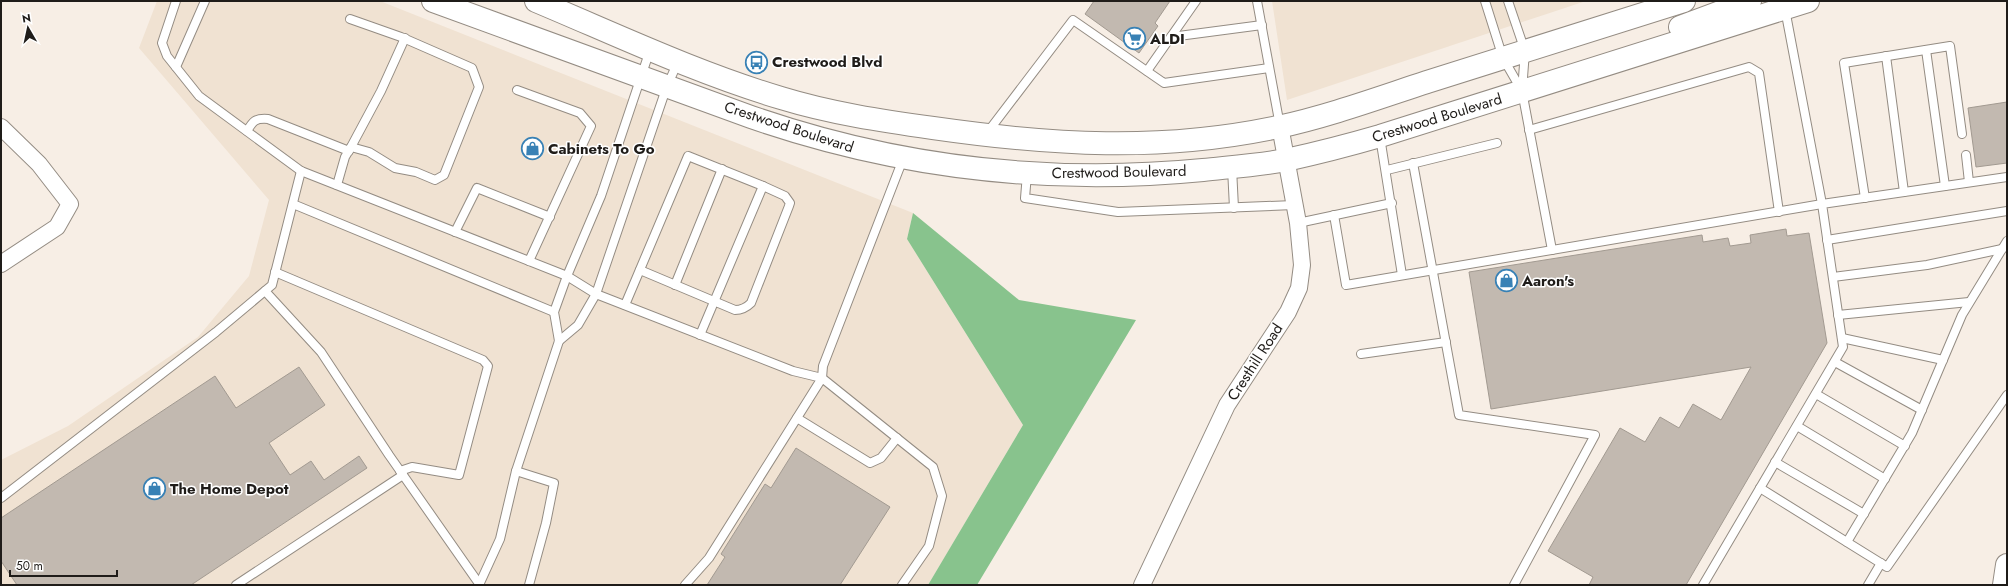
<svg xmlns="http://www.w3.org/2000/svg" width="2008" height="586" viewBox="0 0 2008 586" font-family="Jost,sans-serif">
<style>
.built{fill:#f0e2d2}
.forest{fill:#88c38d}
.building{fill:#c2b9b0;stroke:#a29a91}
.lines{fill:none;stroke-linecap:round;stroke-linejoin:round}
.lane-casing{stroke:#948c83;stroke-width:10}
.street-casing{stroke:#948c83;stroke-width:18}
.secondary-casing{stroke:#948c83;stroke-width:24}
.primary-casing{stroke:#948c83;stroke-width:24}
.lane{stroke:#fff;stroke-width:8}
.street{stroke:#fff;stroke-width:16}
.secondary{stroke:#fff;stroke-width:22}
.primary{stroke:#fff;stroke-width:22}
.labels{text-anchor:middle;stroke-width:3;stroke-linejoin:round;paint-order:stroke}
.poi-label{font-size:15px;font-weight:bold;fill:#1f1c19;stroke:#fff;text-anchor:start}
.street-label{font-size:15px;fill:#1f1c19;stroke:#fff}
</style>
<rect width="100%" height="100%" fill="#f7eee5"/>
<g class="built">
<path d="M 157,1 L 380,1 L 913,213 L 907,239 L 1023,425 L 928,585 L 1,585 L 1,460 L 68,426 L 198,337 L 249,276 L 269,200 L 139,48 Z"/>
<path d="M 1272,1 L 1586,1 L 1287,100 Z"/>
</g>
<path class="forest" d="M 913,213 L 1019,300 L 1136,320 L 977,585 L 928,585 L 1023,425 L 907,239 Z"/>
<g class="building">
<path d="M 1094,1 L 1170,1 L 1155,23 L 1158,26 L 1139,53 L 1085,14 Z"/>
<path d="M 2007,102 L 2007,163 L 1976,167 L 1968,108 Z"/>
<path d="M 1786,229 L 1787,236 L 1809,233 L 1827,343 L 1686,585 L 1589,585 L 1593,577 L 1548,551 L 1620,428 L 1645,442 L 1660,417 L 1679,428 L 1693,404 L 1721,420 L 1751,367 L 1491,409 L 1469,272 L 1702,235 L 1703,242 L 1728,238 L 1730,246 L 1751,243 L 1750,235 Z"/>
<path d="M 299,367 L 325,405 L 269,443 L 290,475 L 311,461 L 324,480 L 359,456 L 367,468 L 191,585 L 17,585 L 1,561 L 1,518 L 215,376 L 236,408 Z"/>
<path d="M 796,448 L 890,507 L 840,585 L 707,585 L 725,557 L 721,554 L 765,484 L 771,488 Z"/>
</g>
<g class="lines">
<defs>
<g id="lane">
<path d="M 176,1 L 162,43 L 167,56 L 199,96 L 301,171 L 567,276 L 596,294 L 793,371 L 822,378 L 823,366 L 903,159"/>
<path d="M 1257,1 L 1280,126"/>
<path d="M 1485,1 L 1503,58 L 1522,91"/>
<path d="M 1508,1 L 1525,51 L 1522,91 L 1552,250"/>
<path d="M 1171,37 L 1262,25"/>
<path d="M 1926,50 L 1945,186"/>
<path d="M 1886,56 L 1904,192"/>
<path d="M 176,67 L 205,1"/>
<path d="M 1147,71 L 1196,1"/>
<path d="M 517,90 L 580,113 L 591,126 L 529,261"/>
<path d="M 1529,130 L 1749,67 L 1759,73 L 1779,212"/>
<path d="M 247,131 C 253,121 255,118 268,119 L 349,151"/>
<path d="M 987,133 L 1073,20 L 1164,83 L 1269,68"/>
<path d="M 1380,137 L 1402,275"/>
<path d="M 351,147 L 381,91 L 405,38"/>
<path d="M 1966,155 L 1969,182"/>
<path d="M 1413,163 L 1459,415 L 1595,435 L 1514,585"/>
<path d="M 1232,168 L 1234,208"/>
<path d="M 1387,170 L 1497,143"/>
<path d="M 1027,174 L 1025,198 L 1118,212 L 1294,205"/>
<path d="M 337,185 L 345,157 L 351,147 L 369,152 L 395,168 L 416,172 L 435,180 L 444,175 L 479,87 L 472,68 L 401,37 L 350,19"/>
<path d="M 1865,198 L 1844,63 L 1950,46 L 1962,134"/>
<path d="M 293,204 L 554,312"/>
<path d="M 1334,215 L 1346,285 L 1822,204 L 1785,9"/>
<path d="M 1298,223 L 1392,203"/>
<path d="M 455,232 L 477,188 L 550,217"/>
<path d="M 1827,240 L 2007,211"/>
<path d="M 640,270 L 735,310 C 742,310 746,308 751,303 L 789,206 L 790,203 L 785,196 L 763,186"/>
<path d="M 275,272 L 483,360 L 488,366 L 459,475 L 412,467 L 400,471"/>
<path d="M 1833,277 L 1927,265 L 2002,249"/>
<path d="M 675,285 L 722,169"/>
<path d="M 265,291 L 321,352 L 389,455 L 480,585"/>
<path d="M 625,305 L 688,156 L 763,186 L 700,335"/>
<path d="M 1838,315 L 1969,302"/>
<path d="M 1842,338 L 1943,360"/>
<path d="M 559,341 L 578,325 L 596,294 L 667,86 L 678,62"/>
<path d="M 1361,354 L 1446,342"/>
<path d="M 1835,362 L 1922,410"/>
<path d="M 1816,394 L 1905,446"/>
<path d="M 797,418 L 870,463 L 881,458 L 897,438"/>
<path d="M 1797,426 L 1885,479"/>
<path d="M 1775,462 L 1864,514"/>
<path d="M 516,471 L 554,483 L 546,523 L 529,585"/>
<path d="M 1760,488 L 1887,567 L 2007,395"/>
<path d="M 1,498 L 216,332 L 272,285 L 301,171"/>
<path d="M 1847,542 L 1912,433 L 1962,315 L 2007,241"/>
<path d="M 236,585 L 403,475"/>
<path d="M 479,585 L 500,539 L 516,471 L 559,341 L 554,312 L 567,276 L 601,196 L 650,50"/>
<path d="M 685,585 L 709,558 L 822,378 L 933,467 L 942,496 L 929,546 L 902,585"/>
<path d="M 1703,585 L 1843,347 L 1822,204 L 2007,177"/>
<path d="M 1868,585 L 1881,563"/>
</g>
<g id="street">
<path d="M 1,127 L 39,164 L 70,204 L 57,227 L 1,264"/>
<path d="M 1142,585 L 1227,405 L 1288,312 L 1299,288 L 1302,265 L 1298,223 L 1280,126"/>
</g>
<path id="secondary" d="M 2004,585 L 2007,565"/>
<g id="primary">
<path d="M 433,1 L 751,117 C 898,168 1048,185 1203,170 C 1231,167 1259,165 1286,160 C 1318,153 1349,145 1380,136 L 1808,1"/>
<path d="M 536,1 C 617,35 697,73 781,98 C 830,113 882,121 933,128 C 1052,145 1160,152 1278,127 C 1329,116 1378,98 1427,82 C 1513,55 1599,28 1684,1"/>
<path d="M 1680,27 L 1750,1"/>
</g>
</defs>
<use href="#lane" class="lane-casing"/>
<use href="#street" class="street-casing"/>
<use href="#secondary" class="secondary-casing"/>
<use href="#primary" class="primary-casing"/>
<use href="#lane" class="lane"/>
<use href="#street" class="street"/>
<use href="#secondary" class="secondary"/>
<use href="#primary" class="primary"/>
</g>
<defs>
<symbol id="supermarket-ring" viewBox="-11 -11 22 22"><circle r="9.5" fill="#fff" stroke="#3881b5" stroke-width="1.5"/><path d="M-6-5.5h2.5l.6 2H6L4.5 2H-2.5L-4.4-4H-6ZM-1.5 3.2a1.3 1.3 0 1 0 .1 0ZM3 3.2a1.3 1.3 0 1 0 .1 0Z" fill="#3881b5"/></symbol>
<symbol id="bus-ring" viewBox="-11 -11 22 22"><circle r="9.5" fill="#fff" stroke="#3881b5" stroke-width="1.5"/><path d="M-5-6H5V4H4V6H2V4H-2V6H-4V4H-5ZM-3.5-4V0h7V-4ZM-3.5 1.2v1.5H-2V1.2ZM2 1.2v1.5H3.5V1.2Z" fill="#3881b5"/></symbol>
<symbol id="shop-ring" viewBox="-11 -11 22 22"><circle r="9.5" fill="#fff" stroke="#3881b5" stroke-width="1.5"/><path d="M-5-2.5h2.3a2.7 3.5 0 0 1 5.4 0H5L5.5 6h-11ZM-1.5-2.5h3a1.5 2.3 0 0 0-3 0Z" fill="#3881b5"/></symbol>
</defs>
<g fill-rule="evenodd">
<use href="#supermarket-ring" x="1122" y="26" width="25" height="25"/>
<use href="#bus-ring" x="744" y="50" width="25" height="25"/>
<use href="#shop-ring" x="520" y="136" width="25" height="25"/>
<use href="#shop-ring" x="1494" y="268" width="25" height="25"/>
<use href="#shop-ring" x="142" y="476" width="25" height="25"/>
</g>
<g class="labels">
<g class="poi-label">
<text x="1150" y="44">ALDI</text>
<text x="772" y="67">Crestwood Blvd</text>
<text x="548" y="154">Cabinets To Go</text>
<text x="1522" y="286">Aaron's</text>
<text x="170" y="494">The Home Depot</text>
</g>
<g class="street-label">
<text transform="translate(1437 118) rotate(-17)" y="5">Crestwood Boulevard</text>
<text transform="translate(789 127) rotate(18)" y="5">Crestwood Boulevard</text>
<text transform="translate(1119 172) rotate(-1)" y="5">Crestwood Boulevard</text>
<text transform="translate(1255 362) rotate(-57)" y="5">Cresthill Road</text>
</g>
</g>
<rect width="2008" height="586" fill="none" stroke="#1f1c19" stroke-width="4"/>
<g transform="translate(28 28) rotate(351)" stroke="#ffffff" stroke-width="3" paint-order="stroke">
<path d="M0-3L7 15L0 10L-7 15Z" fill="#1f1c19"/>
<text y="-6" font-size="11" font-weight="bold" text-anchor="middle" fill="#1f1c19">N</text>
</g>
<path d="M10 570v6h107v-6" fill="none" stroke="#1f1c19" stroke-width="2"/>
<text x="16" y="570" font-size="12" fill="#1f1c19" stroke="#ffffff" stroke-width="3" paint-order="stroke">50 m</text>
</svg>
